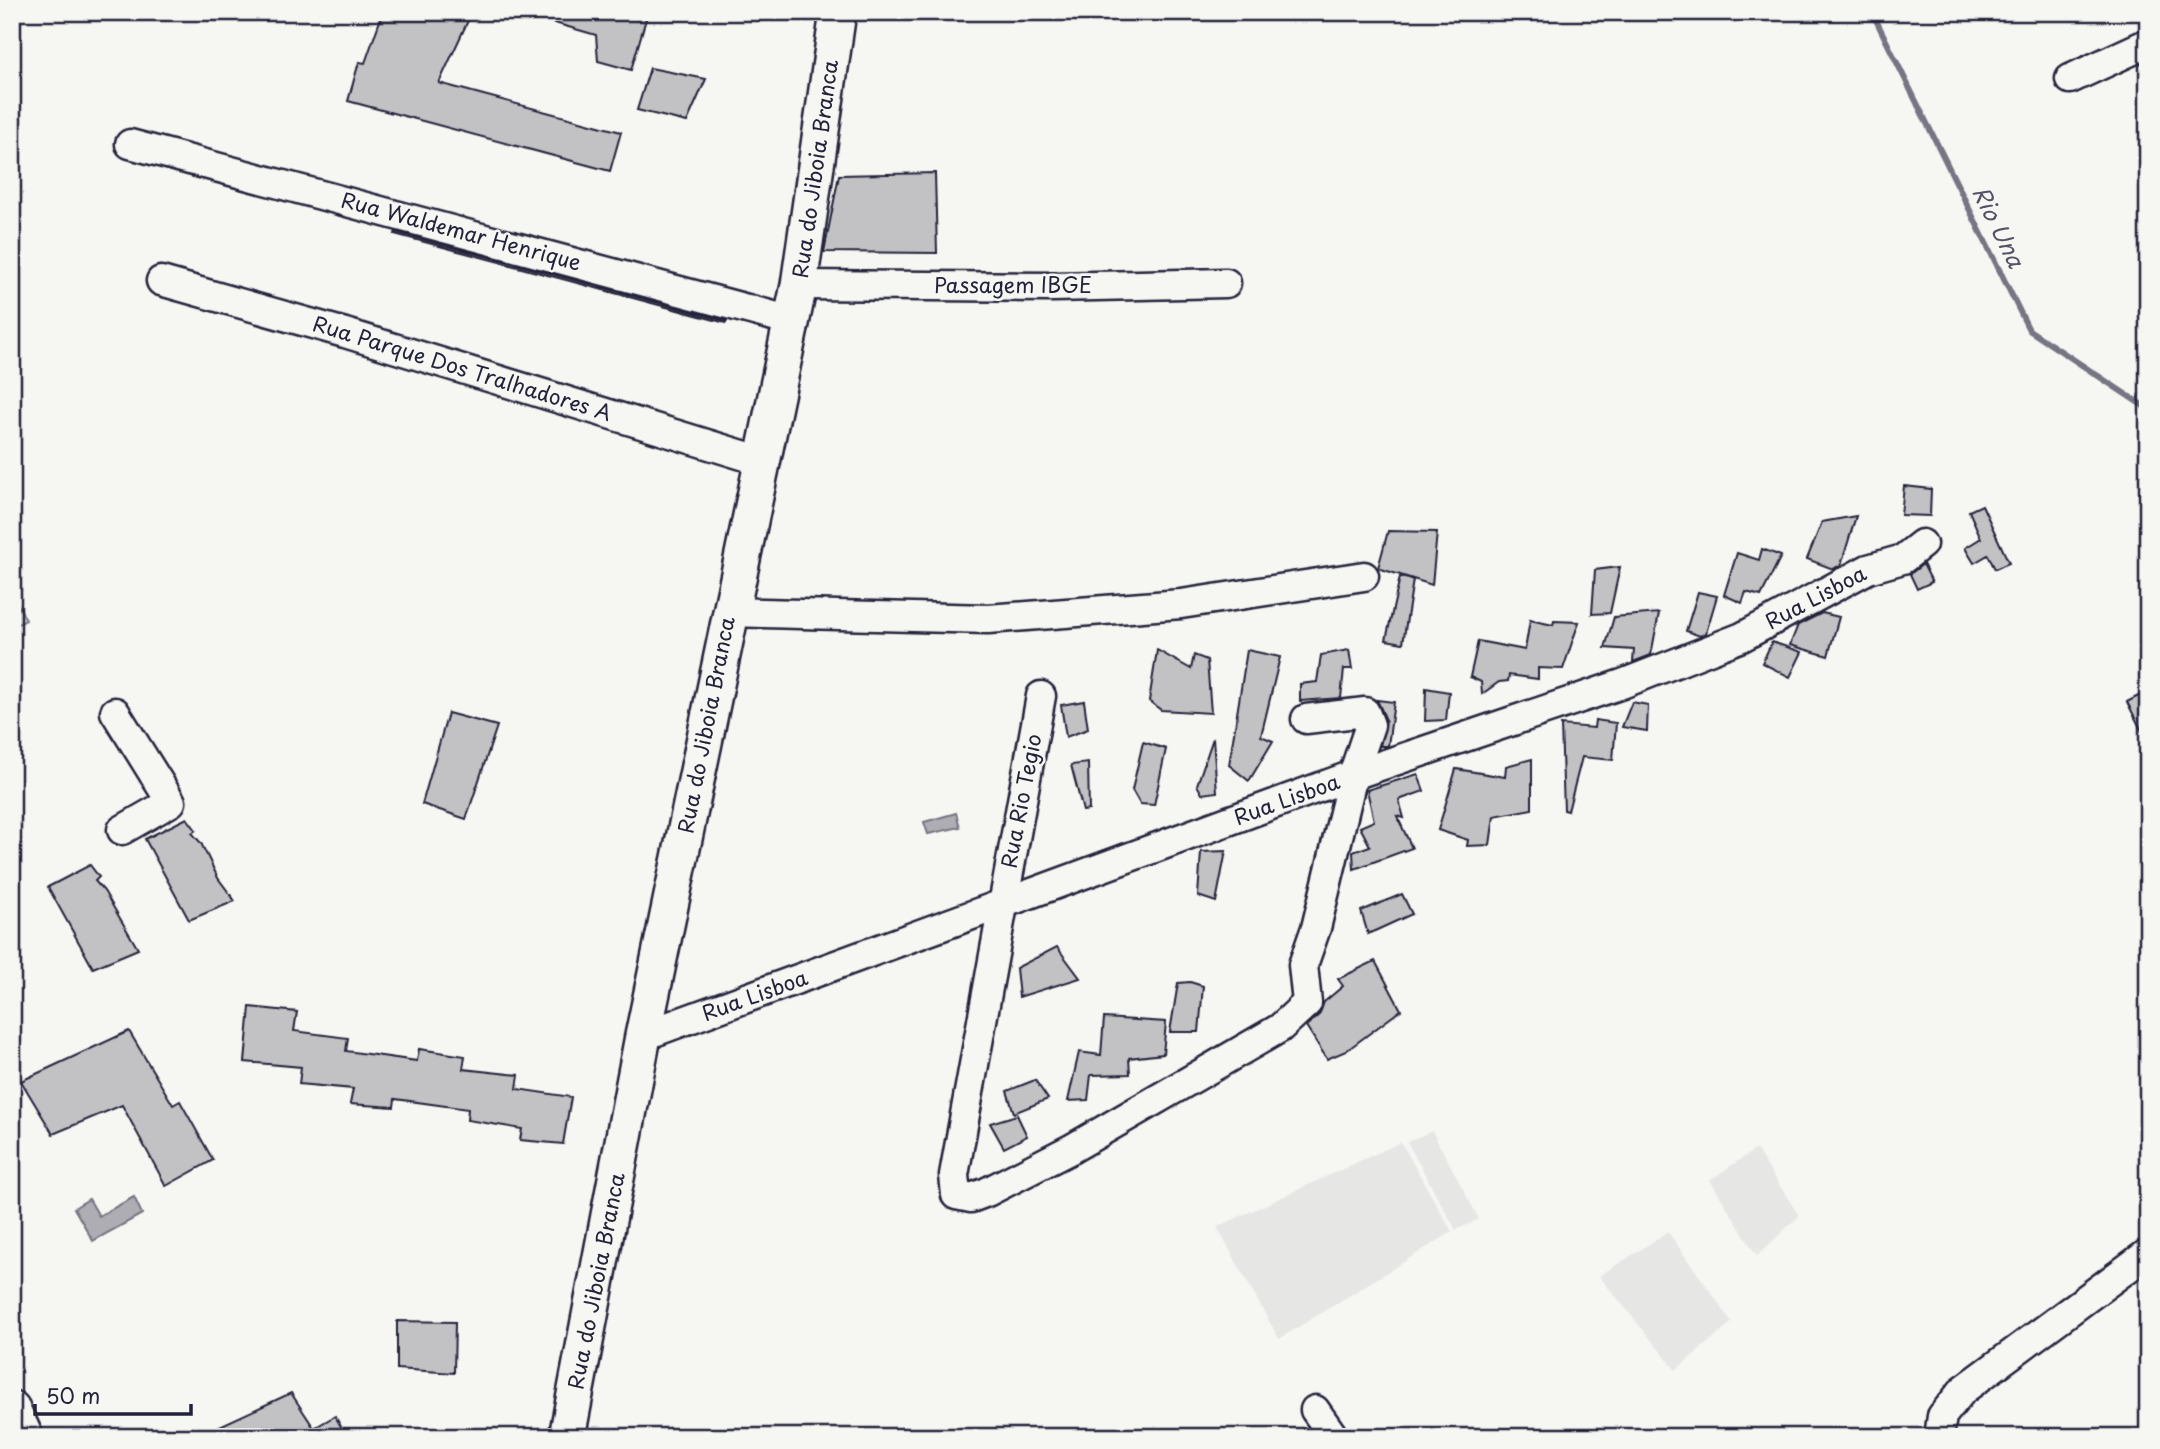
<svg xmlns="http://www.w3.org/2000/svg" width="2160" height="1449" viewBox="0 0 2160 1449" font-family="'Playpen Sans',sans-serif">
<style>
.built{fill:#e6e6e4}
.green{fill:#d7d7d7;stroke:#7c7c89;stroke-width:2}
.water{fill:#adadb3;stroke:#757583;stroke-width:2}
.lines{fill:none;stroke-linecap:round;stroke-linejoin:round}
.stream{stroke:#757583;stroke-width:6}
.building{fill:#c2c2c4;stroke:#22223b;stroke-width:2}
.minor-casing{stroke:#22223b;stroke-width:33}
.major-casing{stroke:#22223b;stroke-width:40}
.minor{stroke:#f6f6f2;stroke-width:28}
.major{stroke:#f6f6f2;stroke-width:35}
.labels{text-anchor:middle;stroke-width:5;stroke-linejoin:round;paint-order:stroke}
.street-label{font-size:21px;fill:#22223b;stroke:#f6f6f2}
.water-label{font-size:23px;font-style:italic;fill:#535365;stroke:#f6f6f2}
</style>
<rect width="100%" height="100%" fill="#f6f6f2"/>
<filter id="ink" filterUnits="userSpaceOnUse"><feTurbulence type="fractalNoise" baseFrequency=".0143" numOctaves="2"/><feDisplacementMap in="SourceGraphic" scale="14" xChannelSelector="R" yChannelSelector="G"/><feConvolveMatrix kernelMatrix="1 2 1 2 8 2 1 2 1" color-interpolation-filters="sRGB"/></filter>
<g filter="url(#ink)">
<g class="built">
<path d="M 1432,1131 L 1479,1219 L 1456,1230 L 1407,1142 Z"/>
<path d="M 1401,1142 L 1452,1232 L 1279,1339 L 1217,1227 Z"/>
<path d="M 1756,1149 L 1799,1216 L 1757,1256 L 1710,1180 Z"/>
<path d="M 1668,1232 L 1732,1322 L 1676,1370 L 1599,1276 Z"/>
</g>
<path class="green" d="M 12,593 L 26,620 L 12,627 Z"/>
<g class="water">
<path d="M 956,813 L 960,827 L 928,834 L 924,822 Z"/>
<path d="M 134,1197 L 142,1214 L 93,1241 L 74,1208 L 89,1199 L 99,1216 Z"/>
</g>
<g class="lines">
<path class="stream" d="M 1872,12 L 2029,330 L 2148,409"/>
</g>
<g class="building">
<path d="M 383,12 L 472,12 L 439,83 L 621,132 L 610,171 L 348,101 L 359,62 L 365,63 Z"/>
<path d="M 535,12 L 648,12 L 631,70 L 598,61 L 596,35 L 534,17 Z"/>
<path d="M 650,68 L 706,79 L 687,122 L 637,110 Z"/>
<path d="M 935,173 L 937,253 L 824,252 L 839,175 Z"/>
<path d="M 396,232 L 727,321 L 726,323 L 395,234 Z"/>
<path d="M 1904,486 L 1931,489 L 1930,516 L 1901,515 Z"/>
<path d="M 1982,505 L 2009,563 L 1995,569 L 1988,555 L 1974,563 L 1965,548 L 1981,538 L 1969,511 Z"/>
<path d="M 1856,516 L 1841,565 L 1833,569 L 1807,559 L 1822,522 Z"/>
<path d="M 1388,531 L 1437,532 L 1432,585 L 1378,568 Z"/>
<path d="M 1762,549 L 1781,556 L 1761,596 L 1746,592 L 1742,603 L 1724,595 L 1737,553 L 1759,560 Z"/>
<path d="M 1923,564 L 1932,582 L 1917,589 L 1910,574 Z"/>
<path d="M 1620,567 L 1610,613 L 1592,614 L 1595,570 Z"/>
<path d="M 1400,577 L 1413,580 L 1403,643 L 1386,640 Z"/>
<path d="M 1698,592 L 1717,596 L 1706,633 L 1700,636 L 1686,631 Z"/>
<path d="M 1659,613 L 1651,655 L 1633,662 L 1634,650 L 1605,648 L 1614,617 Z"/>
<path d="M 1822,613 L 1839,617 L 1828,656 L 1790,645 L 1798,625 Z"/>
<path d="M 1530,620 L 1553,625 L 1554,621 L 1579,622 L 1563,669 L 1538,668 L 1538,679 L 1509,675 L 1508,681 L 1499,682 L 1482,694 L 1481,682 L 1470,677 L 1478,641 L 1525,650 Z"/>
<path d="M 1772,642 L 1802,652 L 1790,677 L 1762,663 Z"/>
<path d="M 1157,650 L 1191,669 L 1194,655 L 1207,660 L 1211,713 L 1161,710 L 1149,701 Z"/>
<path d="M 1247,650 L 1280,657 L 1261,736 L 1273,741 L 1249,781 L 1229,765 Z"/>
<path d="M 1349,650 L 1352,669 L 1344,669 L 1341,698 L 1300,701 L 1300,684 L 1317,682 L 1321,655 Z"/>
<path d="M 1426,688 L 1449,692 L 1446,720 L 1425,721 Z"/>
<path d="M 2148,691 L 2148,743 L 2127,702 Z"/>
<path d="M 1377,700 L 1394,702 L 1388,746 L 1380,746 L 1386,720 Z"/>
<path d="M 1084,701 L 1088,729 L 1066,737 L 1061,705 Z"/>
<path d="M 1632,702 L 1648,705 L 1647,731 L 1622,727 Z"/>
<path d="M 448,713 L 497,726 L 466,819 L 422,804 Z"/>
<path d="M 1595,720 L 1616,723 L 1613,760 L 1582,757 L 1568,811 L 1564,810 L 1561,725 L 1594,728 Z"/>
<path d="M 1213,738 L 1217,792 L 1202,794 L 1197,785 Z"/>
<path d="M 1143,742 L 1166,749 L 1154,805 L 1140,804 L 1132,790 Z"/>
<path d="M 1532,759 L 1532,809 L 1494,816 L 1490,845 L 1467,846 L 1468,840 L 1438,830 L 1456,769 L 1505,777 L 1506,766 Z"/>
<path d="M 1088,763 L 1089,810 L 1083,811 L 1071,765 Z"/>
<path d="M 1418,774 L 1424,791 L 1399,800 L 1404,818 L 1397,816 L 1412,848 L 1354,869 L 1353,852 L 1370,846 L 1360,827 L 1374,821 L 1367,790 Z"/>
<path d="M 187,818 L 196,830 L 192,833 L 201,843 L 218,878 L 235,901 L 189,920 L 145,839 Z"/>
<path d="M 1226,851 L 1216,902 L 1198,896 L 1201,852 Z"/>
<path d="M 90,865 L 99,877 L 95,881 L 104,891 L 138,949 L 93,968 L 48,887 Z"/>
<path d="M 1402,894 L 1412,914 L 1368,934 L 1361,911 Z"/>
<path d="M 1057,947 L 1080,978 L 1019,997 L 1016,968 Z"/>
<path d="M 1375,961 L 1401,1010 L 1346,1051 L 1327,1059 L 1306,1026 L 1319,1015 L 1324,1002 L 1343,986 L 1338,979 Z"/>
<path d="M 1190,982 L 1203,986 L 1199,1032 L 1170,1032 L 1178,983 Z"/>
<path d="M 250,1007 L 297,1012 L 294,1031 L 348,1038 L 346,1051 L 417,1061 L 419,1049 L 465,1056 L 463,1069 L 519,1075 L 517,1089 L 571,1097 L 563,1144 L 520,1140 L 522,1129 L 467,1120 L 468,1109 L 395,1099 L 394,1107 L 350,1104 L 353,1089 L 299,1084 L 301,1067 L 245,1062 Z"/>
<path d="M 1104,1018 L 1166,1022 L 1163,1054 L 1129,1058 L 1130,1074 L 1091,1075 L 1088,1100 L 1068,1101 L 1079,1052 L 1101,1055 Z"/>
<path d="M 129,1031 L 173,1105 L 180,1101 L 213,1160 L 166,1186 L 122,1105 L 53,1134 L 21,1081 Z"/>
<path d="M 1035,1080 L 1048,1099 L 1014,1113 L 1007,1091 Z"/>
<path d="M 1017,1115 L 1027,1136 L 1004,1148 L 990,1123 Z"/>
<path d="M 397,1321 L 455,1322 L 454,1373 L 397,1369 Z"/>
<path d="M 291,1393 L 314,1428 L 335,1416 L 347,1437 L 196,1437 Z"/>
</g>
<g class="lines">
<defs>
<g id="minor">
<path d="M 2070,79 L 2148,43"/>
<path d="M 130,144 L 792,321"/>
<path d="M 161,281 L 345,333 L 762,461"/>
<path d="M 799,285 L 1053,287 L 1226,283"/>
<path d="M 729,612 L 988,619 L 1181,604 L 1364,576"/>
<path d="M 1041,696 L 954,1175 L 956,1195 L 971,1198 L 987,1192 L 1071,1149 L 1280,1028 L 1307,1003 L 1303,965 L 1316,928 L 1353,775 L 1370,725 L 1365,712 L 1306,719"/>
<path d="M 115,712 L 171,802 L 122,830"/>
<path d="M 643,1036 L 1353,775 L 1622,684 L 1742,637 L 1868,569 L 1903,559 L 1922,544"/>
<path d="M 1315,1410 L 1334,1437"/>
<path d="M 1939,1437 L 1942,1416 L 1963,1390 L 2148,1253"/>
</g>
<g id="major">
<path d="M 12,1409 L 25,1437"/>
<path d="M 567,1437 L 643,1036 L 799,285 L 838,12"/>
</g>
</defs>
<use href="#minor" class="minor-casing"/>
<use href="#major" class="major-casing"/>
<use href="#minor" class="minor"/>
<use href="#major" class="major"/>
</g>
</g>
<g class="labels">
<g class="street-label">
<text transform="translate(816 169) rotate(-82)" y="7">Rua do Jiboia Branca</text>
<text transform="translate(461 232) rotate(15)" y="7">Rua Waldemar Henrique</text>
<text x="1013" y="293">Passagem IBGE</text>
<text transform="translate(462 369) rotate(17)" y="7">Rua Parque Dos Tralhadores A</text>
<text transform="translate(1816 598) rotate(-28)" y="7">Rua Lisboa</text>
<text transform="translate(707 725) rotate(-79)" y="7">Rua do Jiboia Branca</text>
<text transform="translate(1287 800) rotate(-20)" y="7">Rua Lisboa</text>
<text transform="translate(1022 801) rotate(-79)" y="7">Rua Rio Tegio</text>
<text transform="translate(755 996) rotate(-20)" y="7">Rua Lisboa</text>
<text transform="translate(597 1281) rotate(-79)" y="7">Rua do Jiboia Branca</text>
</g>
<g class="water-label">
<text transform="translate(1998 227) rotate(64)" y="8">Rio Una</text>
</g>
</g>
<rect width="2160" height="1449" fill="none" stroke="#f6f6f2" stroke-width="42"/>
<rect x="21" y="21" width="2118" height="1407" fill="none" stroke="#22223b" stroke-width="2.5" filter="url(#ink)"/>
<path d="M35 1404v10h156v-10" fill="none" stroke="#22223b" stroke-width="3.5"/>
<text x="46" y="1404" font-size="21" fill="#22223b" stroke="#f6f6f2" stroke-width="5" paint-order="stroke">50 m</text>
</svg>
